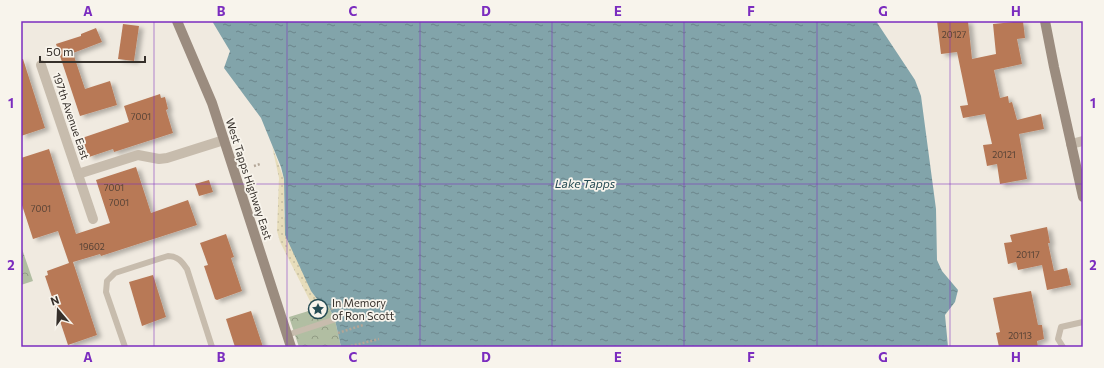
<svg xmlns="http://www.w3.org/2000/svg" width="1104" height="368" viewBox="0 0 1104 368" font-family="Commissioner,sans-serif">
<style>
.sand{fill:url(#sand-dots)}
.park{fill:url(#park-crowns)}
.water{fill:url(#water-ripples)}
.building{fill:#b87957;filter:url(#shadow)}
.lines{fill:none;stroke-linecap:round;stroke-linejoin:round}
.path{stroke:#b3a697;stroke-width:2.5;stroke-dasharray:2 2;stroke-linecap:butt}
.lane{stroke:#c7bcad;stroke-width:6}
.street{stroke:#c7bcad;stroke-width:10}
.secondary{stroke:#9b8c7f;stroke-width:10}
.grid{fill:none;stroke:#7b2cbf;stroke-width:1;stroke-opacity:0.55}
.labels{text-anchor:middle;stroke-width:3.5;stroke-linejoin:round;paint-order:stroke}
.number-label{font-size:9px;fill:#564236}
.street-label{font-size:11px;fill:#36302b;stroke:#f8f4ec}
.poi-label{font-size:11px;fill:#36302b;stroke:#f8f4ec;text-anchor:start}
.water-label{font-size:12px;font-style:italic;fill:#254b53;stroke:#f8f4ec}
.neatline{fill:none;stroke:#7b2cbf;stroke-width:1.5}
.grid-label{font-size:13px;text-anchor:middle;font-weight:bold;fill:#7b2cbf}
</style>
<defs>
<pattern id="sand-dots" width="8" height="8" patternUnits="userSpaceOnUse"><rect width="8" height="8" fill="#e7ddbb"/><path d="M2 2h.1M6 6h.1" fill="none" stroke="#c7bea1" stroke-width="1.8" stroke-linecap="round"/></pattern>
<pattern id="park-crowns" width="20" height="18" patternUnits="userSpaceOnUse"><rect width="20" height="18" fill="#b1bea2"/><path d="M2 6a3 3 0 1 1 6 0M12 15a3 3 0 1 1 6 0" fill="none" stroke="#919b84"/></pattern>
<pattern id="water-ripples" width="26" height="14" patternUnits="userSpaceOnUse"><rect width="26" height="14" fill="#82a4aa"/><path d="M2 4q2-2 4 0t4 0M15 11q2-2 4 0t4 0" fill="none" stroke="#6b868b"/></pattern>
<filter id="shadow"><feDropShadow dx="4.5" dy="2.5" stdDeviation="2" flood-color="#0004"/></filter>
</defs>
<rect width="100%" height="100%" fill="#f0eae0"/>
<path class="sand" d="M 272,146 L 284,179 L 284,216 L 311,291 L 323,307 L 314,309 L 280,242 L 277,231 L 279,178 Z"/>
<g class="park">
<path d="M 21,246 L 33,281 L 21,285 Z"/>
<path d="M 328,305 L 335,320 L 341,347 L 299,347 L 289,317 Z"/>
</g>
<path class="water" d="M 212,21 L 876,21 L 915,80 L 921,96 L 936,209 L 937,260 L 942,271 L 958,290 L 955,302 L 945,315 L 948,347 L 341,347 L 335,320 L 328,305 L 323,307 L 311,291 L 285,235 L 284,179 L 281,167 L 261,118 L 224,68 L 230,51 Z"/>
<g class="building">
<path d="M 937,21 L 968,21 L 972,59 L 996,54 L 993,24 L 1023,21 L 1025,38 L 1017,39 L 1022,64 L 994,70 L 1000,98 L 1008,96 L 1009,103 L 1012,102 L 1017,120 L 1041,114 L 1044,129 L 1019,134 L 1027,179 L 1000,184 L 997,164 L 987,166 L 983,145 L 992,144 L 985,114 L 963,118 L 960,106 L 968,105 L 957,52 L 941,54 Z"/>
<path d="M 123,24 L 139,26 L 134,61 L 118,59 Z"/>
<path d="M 96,28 L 102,42 L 73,53 L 85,89 L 110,81 L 117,105 L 80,116 L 56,44 L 81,36 L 81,34 Z"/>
<path d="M 21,59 L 23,59 L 45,128 L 21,136 Z"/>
<path d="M 160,94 L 161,98 L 165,97 L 168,109 L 166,110 L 173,133 L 114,152 L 113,149 L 89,157 L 82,138 L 129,122 L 124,106 Z"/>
<path d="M 49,149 L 76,234 L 110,223 L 96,180 L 136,167 L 151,213 L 188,200 L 197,225 L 101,256 L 100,254 L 73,262 L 97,335 L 68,345 L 45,276 L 48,275 L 47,271 L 69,263 L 58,231 L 33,239 L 21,202 L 21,158 Z"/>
<path d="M 209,180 L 213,192 L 199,196 L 195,184 Z"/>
<path d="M 1047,227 L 1050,243 L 1048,243 L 1054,271 L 1067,268 L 1071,285 L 1047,290 L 1042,265 L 1018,270 L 1016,262 L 1008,264 L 1004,243 L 1012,242 L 1010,235 Z"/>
<path d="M 226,234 L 234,257 L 231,258 L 242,291 L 217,300 L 215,299 L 204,266 L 208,265 L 200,243 Z"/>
<path d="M 153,275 L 166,317 L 142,326 L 129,282 Z"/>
<path d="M 1031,291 L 1038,325 L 1042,325 L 1044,339 L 1037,341 L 1038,347 L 999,347 L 996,333 L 1000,332 L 993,298 Z"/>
<path d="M 251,311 L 263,347 L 235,347 L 226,319 Z"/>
</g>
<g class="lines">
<g class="path">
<path d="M 254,166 L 260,164"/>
<path d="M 331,309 L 354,301"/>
<path d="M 338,333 L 363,325"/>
<path d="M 347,347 L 379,339"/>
</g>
<g class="lane">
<path d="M 287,335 L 333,320"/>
<path d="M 125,347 L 106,292 L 107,281 L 115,273 L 168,256 C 178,256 182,262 187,269 L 212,347"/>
<path d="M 1063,347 L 1058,339 L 1061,327 L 1083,322"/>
</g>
<g class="street">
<path d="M 41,65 L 93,219"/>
<path d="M 1071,144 L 1083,141"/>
<path d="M 78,174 L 138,155 L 159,159 L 167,158 L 224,140"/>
</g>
<g class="secondary">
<path d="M 177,21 L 212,103 L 291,347"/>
<path d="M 1045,21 L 1054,67 L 1083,197"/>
</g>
</g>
<path class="grid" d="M 154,21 L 154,347M 287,21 L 287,347M 420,21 L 420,347M 552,21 L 552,347M 684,21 L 684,347M 817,21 L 817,347M 950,21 L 950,347M 21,184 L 1083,184"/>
<defs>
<symbol id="sight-ring" viewBox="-11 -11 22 22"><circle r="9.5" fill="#f8f4ec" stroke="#254b53" stroke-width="1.5"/><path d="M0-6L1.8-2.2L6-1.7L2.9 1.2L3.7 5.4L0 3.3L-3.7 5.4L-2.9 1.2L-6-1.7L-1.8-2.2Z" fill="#254b53"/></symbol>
</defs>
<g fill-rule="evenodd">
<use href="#sight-ring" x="307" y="298" width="22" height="22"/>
</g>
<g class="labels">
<g class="number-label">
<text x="954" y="38">20127</text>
<text x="141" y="120">7001</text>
<text x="1004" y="158">20121</text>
<text x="114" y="191">7001</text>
<text x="119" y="206">7001</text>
<text x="41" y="212">7001</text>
<text x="92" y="250">19602</text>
<text x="1028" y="258">20117</text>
<text x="1020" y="339">20113</text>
</g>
<g class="street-label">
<text transform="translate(71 116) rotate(71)" y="4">197th Avenue East</text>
<text transform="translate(249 179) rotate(72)" y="4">West Tapps Highway East</text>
</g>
<g class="poi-label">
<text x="332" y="307">In Memory<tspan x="332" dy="13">of Ron Scott</tspan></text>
</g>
<g class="water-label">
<text x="585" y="188">Lake Tapps</text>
</g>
</g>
<rect width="1104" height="368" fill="none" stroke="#f8f4ec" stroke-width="44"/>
<g transform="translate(58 310) rotate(341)" stroke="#f8f4ec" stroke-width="3" paint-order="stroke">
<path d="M0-3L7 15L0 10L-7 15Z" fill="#36302b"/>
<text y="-6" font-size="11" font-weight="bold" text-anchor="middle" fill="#36302b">N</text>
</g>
<path d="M40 56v6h105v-6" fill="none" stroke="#36302b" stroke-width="2"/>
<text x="46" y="56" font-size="12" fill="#36302b" stroke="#f8f4ec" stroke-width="3" paint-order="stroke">50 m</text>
<rect x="22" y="22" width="1060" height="324" class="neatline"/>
<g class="grid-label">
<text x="88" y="16">A</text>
<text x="221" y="16">B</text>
<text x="353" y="16">C</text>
<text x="486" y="16">D</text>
<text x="618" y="16">E</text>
<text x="751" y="16">F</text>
<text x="883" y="16">G</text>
<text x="1016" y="16">H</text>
<text x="11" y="108">1</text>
<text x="1093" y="108">1</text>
<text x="11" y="270">2</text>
<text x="1093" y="270">2</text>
<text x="88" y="362">A</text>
<text x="221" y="362">B</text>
<text x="353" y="362">C</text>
<text x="486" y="362">D</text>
<text x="618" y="362">E</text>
<text x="751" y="362">F</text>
<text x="883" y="362">G</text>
<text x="1016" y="362">H</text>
</g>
</svg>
